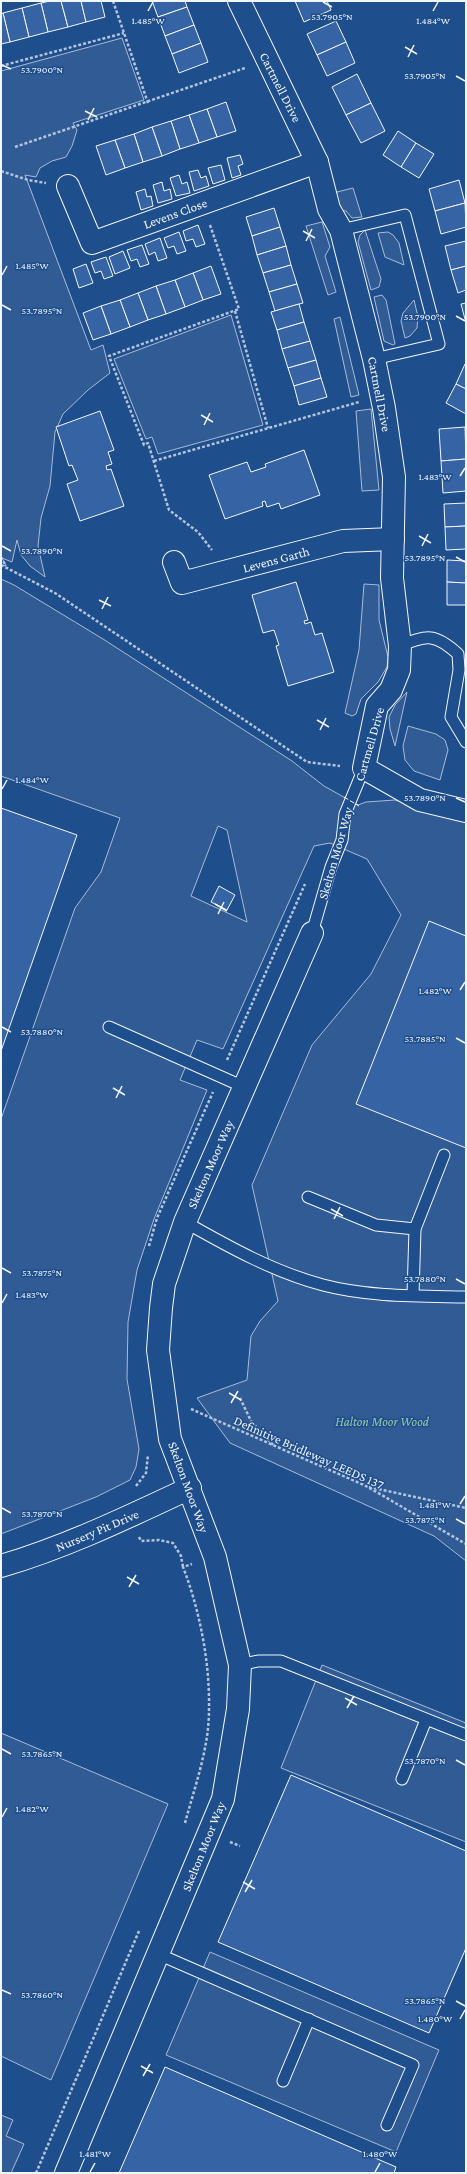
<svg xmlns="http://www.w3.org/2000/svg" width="467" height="2174" viewBox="0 0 467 2174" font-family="'Crimson Pro',serif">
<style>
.built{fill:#305b95;stroke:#a8bbd7;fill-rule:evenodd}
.building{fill:#3563a3;stroke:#f2f6ff}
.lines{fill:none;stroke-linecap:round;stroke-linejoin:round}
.lane-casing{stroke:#f2f6ff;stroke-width:13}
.street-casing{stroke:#f2f6ff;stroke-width:24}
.secondary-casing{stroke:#f2f6ff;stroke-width:24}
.path{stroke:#b3c4dc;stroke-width:2.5;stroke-dasharray:3 2;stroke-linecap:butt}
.lane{stroke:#1f4e8c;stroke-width:11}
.street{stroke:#1f4e8c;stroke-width:22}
.secondary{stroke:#1f4e8c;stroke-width:22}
.fence{stroke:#f2f6ff;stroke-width:1;stroke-dasharray:5 2;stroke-linecap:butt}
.ticks{fill:none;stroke:#f2f6ff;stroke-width:1.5}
.labels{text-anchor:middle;stroke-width:3;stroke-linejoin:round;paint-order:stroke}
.street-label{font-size:13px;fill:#f2f6ff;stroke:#1f4e8c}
.park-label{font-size:13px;font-style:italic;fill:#97c8a6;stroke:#1f4e8c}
.ticks-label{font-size:10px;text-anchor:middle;fill:#f2f6ff;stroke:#1f4e8c;stroke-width:3;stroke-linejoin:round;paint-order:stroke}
</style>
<rect width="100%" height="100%" fill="#1f4e8c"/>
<g class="built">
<path d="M 122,38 L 144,100 L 73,123 L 77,130 L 72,146 L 66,157 L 52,161 L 40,168 L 36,177 L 25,175 L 91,350 L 103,345 L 110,373 L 88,390 L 63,414 L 55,432 L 50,486 L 41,518 L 38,546 L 45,577 L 30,566 L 21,555 L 17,540 L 12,562 L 2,558 L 6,566 L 1,565 L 1,71 Z"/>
<path d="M 353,188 L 362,217 L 352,218 L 346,211 L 337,210 L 334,205 L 337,192 Z"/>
<path d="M 322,222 L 330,247 L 325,256 L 336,292 L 328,295 L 306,226 Z"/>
<path d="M 365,230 L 381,279 L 379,287 L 371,290 L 358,242 L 360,235 Z"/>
<path d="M 388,232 L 393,235 L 399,243 L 404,265 L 385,257 L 378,233 Z"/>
<path d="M 382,295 L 386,300 L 395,344 L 393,345 L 384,341 L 374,297 Z"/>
<path d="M 414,300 L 418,317 L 417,328 L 410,336 L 405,338 L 401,321 L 403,313 Z"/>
<path d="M 231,315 L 263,425 L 158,454 L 152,437 L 146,439 L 114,359 Z"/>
<path d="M 340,317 L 359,395 L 351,397 L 334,319 Z"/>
<path d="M 371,409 L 379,490 L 362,491 L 356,411 Z"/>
<path d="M 1,579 L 14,585 L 103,639 L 292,761 L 324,786 L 358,805 L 366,802 L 395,800 L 466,821 L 466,1561 L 434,1536 L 230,1443 L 197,1398 L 247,1380 L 251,1336 L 260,1321 L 278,1301 L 252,1185 L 312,1045 L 371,974 L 401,915 L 367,859 L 330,843 L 314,846 L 223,1049 L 197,1040 L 180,1080 L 207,1090 L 154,1219 L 137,1270 L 128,1322 L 127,1379 L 139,1449 L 136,1467 L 130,1480 L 96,1497 L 1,1534 L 1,1119 L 75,908 L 101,872 L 120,818 L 1,776 ZM 218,826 L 227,830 L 247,922 L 191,896 Z"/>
<path d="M 364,584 L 379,585 L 379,620 L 388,657 L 387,667 L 378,682 L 361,699 L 356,714 L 352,716 L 345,713 L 359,650 Z"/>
<path d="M 407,692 L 395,746 L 390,729 L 389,717 L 395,705 Z"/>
<path d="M 408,726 L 436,734 L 445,740 L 448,750 L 440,780 L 414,771 L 405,760 L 403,746 Z"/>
<path d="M 322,1665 L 466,1723 L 466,1842 L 281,1768 Z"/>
<path d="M 1,1733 L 168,1804 L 51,2080 L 1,2056 Z"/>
<path d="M 210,1952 L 439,2050 L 396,2152 L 166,2055 Z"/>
<path d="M 1,2115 L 13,2120 L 6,2136 L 24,2144 L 11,2173 L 1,2173 Z"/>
</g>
<g class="building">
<path d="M 50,1 L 61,1 L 68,27 L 48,32 L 41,3 Z"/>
<path d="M 61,1 L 81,1 L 86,22 L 68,27 Z"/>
<path d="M 81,1 L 101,1 L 105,17 L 86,22 Z"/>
<path d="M 152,1 L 185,1 L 187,7 L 158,17 Z"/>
<path d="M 295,1 L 327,1 L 331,10 L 304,22 Z"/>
<path d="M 41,3 L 48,32 L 29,37 L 22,8 Z"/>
<path d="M 187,7 L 194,25 L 165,36 L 158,17 Z"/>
<path d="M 22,8 L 29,37 L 10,42 L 3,13 Z"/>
<path d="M 3,13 L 10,42 L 1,44 L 1,14 Z"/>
<path d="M 336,21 L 346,42 L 317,55 L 307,34 Z"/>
<path d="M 194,25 L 201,43 L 172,54 L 165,36 Z"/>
<path d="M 346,42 L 355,63 L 327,76 L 317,55 Z"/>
<path d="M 201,43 L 208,62 L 179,73 L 172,54 Z"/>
<path d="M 357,74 L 371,103 L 346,115 L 332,87 Z"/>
<path d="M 226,102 L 236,131 L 217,137 L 207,109 Z"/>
<path d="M 371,103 L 385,131 L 361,143 L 346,115 Z"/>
<path d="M 207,109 L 217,137 L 199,143 L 189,115 Z"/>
<path d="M 189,115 L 199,143 L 180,149 L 171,121 Z"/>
<path d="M 171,121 L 180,149 L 162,156 L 152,127 Z"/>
<path d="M 152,127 L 162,156 L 143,162 L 134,134 Z"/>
<path d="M 398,131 L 416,143 L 401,167 L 383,155 Z"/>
<path d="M 134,134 L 143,162 L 125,168 L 115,140 Z"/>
<path d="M 115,140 L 125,168 L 106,175 L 96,146 Z"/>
<path d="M 416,143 L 434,154 L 419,178 L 401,167 Z"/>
<path d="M 240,155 L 243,164 L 238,166 L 241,175 L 232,178 L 227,158 Z"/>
<path d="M 221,165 L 225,180 L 213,184 L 208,168 Z"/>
<path d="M 198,170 L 201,178 L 206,176 L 209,186 L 194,191 L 189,172 Z"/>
<path d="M 179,175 L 182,184 L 187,182 L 190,193 L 176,196 L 170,178 Z"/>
<path d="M 459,180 L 465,203 L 435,211 L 429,189 Z"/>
<path d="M 162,182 L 164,191 L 170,189 L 172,199 L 158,203 L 153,185 Z"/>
<path d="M 145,189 L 147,197 L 151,196 L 153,206 L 141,210 L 136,192 Z"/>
<path d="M 465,203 L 466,227 L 441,234 L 435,211 Z"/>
<path d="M 274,208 L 280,227 L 252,236 L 246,217 Z"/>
<path d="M 198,225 L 205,244 L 196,247 L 193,239 L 186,241 L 183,231 Z"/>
<path d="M 280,227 L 286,246 L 257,255 L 252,236 Z"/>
<path d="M 179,232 L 186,251 L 177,254 L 174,246 L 168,248 L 164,238 Z"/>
<path d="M 160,238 L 167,258 L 158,261 L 155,252 L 149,255 L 145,244 Z"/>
<path d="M 466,241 L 466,266 L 451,270 L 445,246 Z"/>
<path d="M 142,245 L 149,264 L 140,267 L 137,259 L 131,261 L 127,250 Z"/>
<path d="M 286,246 L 291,265 L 263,273 L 257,255 Z"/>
<path d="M 123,251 L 130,268 L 115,274 L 109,257 Z"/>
<path d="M 106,257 L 113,276 L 104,279 L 101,271 L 95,273 L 91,262 Z"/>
<path d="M 86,264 L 93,283 L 79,288 L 73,269 Z"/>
<path d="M 291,265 L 297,284 L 269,292 L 263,273 Z"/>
<path d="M 211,266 L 221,294 L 203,300 L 193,273 Z"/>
<path d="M 466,266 L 466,290 L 458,293 L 451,270 Z"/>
<path d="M 193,273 L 203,300 L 185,307 L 175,280 Z"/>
<path d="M 175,280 L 185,307 L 166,314 L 156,286 Z"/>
<path d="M 297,284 L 303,303 L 275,311 L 269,292 Z"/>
<path d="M 156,286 L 166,314 L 148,320 L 138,293 Z"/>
<path d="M 138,293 L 148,320 L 130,327 L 120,300 Z"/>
<path d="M 120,300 L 130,327 L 111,334 L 101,306 Z"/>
<path d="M 466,303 L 466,323 L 461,304 Z"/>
<path d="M 299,304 L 304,322 L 277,330 L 271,312 Z"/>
<path d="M 101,306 L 111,334 L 93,340 L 83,313 Z"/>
<path d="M 304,322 L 310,341 L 282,349 L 277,330 Z"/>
<path d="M 310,341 L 316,360 L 288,368 L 282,349 Z"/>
<path d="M 316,360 L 321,378 L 294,386 L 288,368 Z"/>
<path d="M 465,364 L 466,365 L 466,389 L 456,384 Z"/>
<path d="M 321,378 L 327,397 L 299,405 L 294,386 Z"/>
<path d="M 456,384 L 466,389 L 466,414 L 446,403 Z"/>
<path d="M 100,411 L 114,450 L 108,452 L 112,464 L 106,466 L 107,470 L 111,469 L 124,506 L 80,521 L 67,484 L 78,480 L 72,465 L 69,466 L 56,427 Z"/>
<path d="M 465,427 L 466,459 L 441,461 L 439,429 Z"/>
<path d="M 304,450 L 320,495 L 281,509 L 279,503 L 267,507 L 265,501 L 262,502 L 263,506 L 225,519 L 209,475 L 247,462 L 251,472 L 266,467 L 265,464 Z"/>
<path d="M 466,459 L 466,491 L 443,493 L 441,461 Z"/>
<path d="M 466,503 L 466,526 L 445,527 L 444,504 Z"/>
<path d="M 466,526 L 466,549 L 446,550 L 445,527 Z"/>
<path d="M 447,560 L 466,561 L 466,583 L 447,582 Z"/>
<path d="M 296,582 L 308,620 L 304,621 L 305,624 L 311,622 L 315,635 L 322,633 L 334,672 L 288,686 L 276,646 L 279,645 L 274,630 L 263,633 L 252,595 Z"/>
<path d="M 447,582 L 466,583 L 466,605 L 447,605 Z"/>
<path d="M 1,808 L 77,835 L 1,1051 Z"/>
<path d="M 219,886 L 235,895 L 227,910 L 211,902 Z"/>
<path d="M 429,921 L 466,936 L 466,1148 L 356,1104 Z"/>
<path d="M 291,1775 L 466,1851 L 466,1948 L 429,2033 L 218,1942 Z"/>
<path d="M 165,2067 L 396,2167 L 394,2173 L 119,2173 Z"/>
</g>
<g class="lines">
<defs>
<g id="lane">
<path d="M 341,230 L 405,215 L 439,344 L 374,359"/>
<path d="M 400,646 C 427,634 436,634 458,654 L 459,670 L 451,717 L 466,742"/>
<path d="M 312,933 L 331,867 L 342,840 L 345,814 L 364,768"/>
<path d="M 109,1027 L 244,1087"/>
<path d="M 308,1197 L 376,1225 L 415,1229"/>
<path d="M 185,1222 C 229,1247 274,1272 323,1285 C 368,1297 420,1296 466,1297"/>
<path d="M 413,1295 L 415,1229 L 444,1155"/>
<path d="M 240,1665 L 258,1661 L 281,1661 L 466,1735"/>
<path d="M 402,1779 L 426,1720"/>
<path d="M 158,1954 L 413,2065 L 387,2125"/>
<path d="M 283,2081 L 309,2019"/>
</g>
<g id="street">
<path d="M 68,186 L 92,243 L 317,162"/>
<path d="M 174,562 L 182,583 L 343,541 L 393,539"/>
<path d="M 1,1566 C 66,1547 128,1517 190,1488"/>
<path d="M 66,2173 L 223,1799 L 238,1709 L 240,1665 L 215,1557 L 170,1439 L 158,1350 L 161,1308 L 164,1284 L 185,1222 L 312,933"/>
</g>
<path id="secondary" d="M 239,1 L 317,162 L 329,209 L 341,230 L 374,359 L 384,408 L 394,477 L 392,578 L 400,646 L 399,670 L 391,690 L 377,706 L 364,768 L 420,800 L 466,811"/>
</defs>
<use href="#lane" class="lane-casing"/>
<use href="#street" class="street-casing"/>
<use href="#secondary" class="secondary-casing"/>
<g class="path">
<path d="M 113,1 L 148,103"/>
<path d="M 1,66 L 124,33"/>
<path d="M 15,147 L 245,68"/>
<path d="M 1,171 L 28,180 L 46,183"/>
<path d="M 210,225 L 239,309 L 109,356 L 144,445 L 148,443 L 169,510 L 198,532 L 212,550"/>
<path d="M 235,311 L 268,428"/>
<path d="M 154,461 L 359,402"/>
<path d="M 1,557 L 6,566"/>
<path d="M 1,565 L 55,593 L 307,762 L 340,766"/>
<path d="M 227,1060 L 305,884"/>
<path d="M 149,1246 L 157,1218 L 213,1092"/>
<path d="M 240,1398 L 251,1421 L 274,1446"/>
<path d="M 191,1409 L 366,1486 L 466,1544"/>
<path d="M 136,1486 L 146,1473 L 148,1455"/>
<path d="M 369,1487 L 466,1508"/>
<path d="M 139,1537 L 141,1541 L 159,1540 L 173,1543 L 181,1556 L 183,1567"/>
<path d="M 185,1823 C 195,1786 209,1748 209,1710 C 210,1663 200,1611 183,1567 L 192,1564"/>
<path d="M 230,1842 L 240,1846"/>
<path d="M 36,2173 L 139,1931"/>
</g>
<use href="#lane" class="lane"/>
<use href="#street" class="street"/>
<use href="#secondary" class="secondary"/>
<path class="fence" d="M 344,797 L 359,806"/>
</g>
<path class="ticks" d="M 323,2 L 332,7M 148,11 L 153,2M 433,11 L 438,2M 405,47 L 417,54M 408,57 L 414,45M 2,65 L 11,69M 456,76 L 465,81M 85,111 L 97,117M 88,120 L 94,108M 303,231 L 315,238M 306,241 L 312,229M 2,275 L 7,266M 2,305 L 11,310M 456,316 L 465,321M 201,415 L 213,422M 204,425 L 210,413M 460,476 L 465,468M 419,536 L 431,543M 2,546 L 11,551M 422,546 L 428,534M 456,557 L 465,562M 99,600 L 111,606M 102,609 L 108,597M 317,720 L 329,727M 320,730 L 326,718M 2,789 L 7,780M 456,798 L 465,802M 215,904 L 227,911M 218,914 L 224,902M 460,990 L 465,982M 2,1027 L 11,1032M 456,1038 L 465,1043M 113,1088 L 125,1095M 116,1098 L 122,1086M 331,1209 L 343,1216M 334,1219 L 340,1207M 2,1268 L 11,1273M 456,1279 L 465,1284M 2,1303 L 7,1294M 229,1393 L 241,1400M 231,1403 L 238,1391M 460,1504 L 465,1496M 2,1508 L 11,1513M 456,1519 L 465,1524M 127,1577 L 139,1584M 129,1587 L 136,1575M 345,1698 L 357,1705M 347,1708 L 354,1696M 2,1749 L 11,1754M 456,1760 L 465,1765M 2,1817 L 7,1808M 243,1882 L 255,1889M 245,1892 L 252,1880M 2,1990 L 11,1994M 456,2001 L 465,2006M 460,2019 L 465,2010M 141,2066 L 153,2073M 143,2076 L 150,2064M 90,2172 L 95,2163M 375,2172 L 380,2163"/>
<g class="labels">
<g class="street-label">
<text transform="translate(281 87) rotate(63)" y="5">Cartmell Drive</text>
<text transform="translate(175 213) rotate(-20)" y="5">Levens Close</text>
<text transform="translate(380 394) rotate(79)" y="5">Cartmell Drive</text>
<text transform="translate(276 559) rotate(-15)" y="5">Levens Garth</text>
<text transform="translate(369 744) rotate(-74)" y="5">Cartmell Drive</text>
<text transform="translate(335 853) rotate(-74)" y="5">Skelton Moor Way</text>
<text transform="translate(210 1164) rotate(-66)" y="5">Skelton Moor Way</text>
<text transform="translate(309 1452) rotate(24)" y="5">Definitive Bridleway LEEDS 137</text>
<text transform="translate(189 1487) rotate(70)" y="5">Skelton Moor Way</text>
<text transform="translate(97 1530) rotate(-23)" y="5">Nursery Pit Drive</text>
<text transform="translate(203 1846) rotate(-68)" y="5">Skelton Moor Way</text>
</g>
<g class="park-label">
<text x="382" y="1426">Halton Moor Wood</text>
</g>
</g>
<g class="ticks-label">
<text x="332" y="20">53.7905°N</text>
<text x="148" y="24">1.485°W</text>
<text x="433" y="24">1.484°W</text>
<text x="42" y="73">53.7900°N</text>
<text x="425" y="79">53.7905°N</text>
<text x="32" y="269">1.485°W</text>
<text x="42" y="314">53.7895°N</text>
<text x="425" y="320">53.7900°N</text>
<text x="435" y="480">1.483°W</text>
<text x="42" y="554">53.7890°N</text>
<text x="425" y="561">53.7895°N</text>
<text x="32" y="783">1.484°W</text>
<text x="425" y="801">53.7890°N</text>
<text x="435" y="994">1.482°W</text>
<text x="42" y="1035">53.7880°N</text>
<text x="425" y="1042">53.7885°N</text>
<text x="42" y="1276">53.7875°N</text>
<text x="425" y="1282">53.7880°N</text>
<text x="32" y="1298">1.483°W</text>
<text x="435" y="1508">1.481°W</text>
<text x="42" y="1517">53.7870°N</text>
<text x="425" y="1523">53.7875°N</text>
<text x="42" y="1757">53.7865°N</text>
<text x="425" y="1764">53.7870°N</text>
<text x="32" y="1812">1.482°W</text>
<text x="42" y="1998">53.7860°N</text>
<text x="425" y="2004">53.7865°N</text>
<text x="435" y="2022">1.480°W</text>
<text x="95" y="2157">1.481°W</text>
<text x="380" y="2157">1.480°W</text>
</g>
<rect width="467" height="2174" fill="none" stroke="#f2f6ff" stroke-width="4"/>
</svg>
